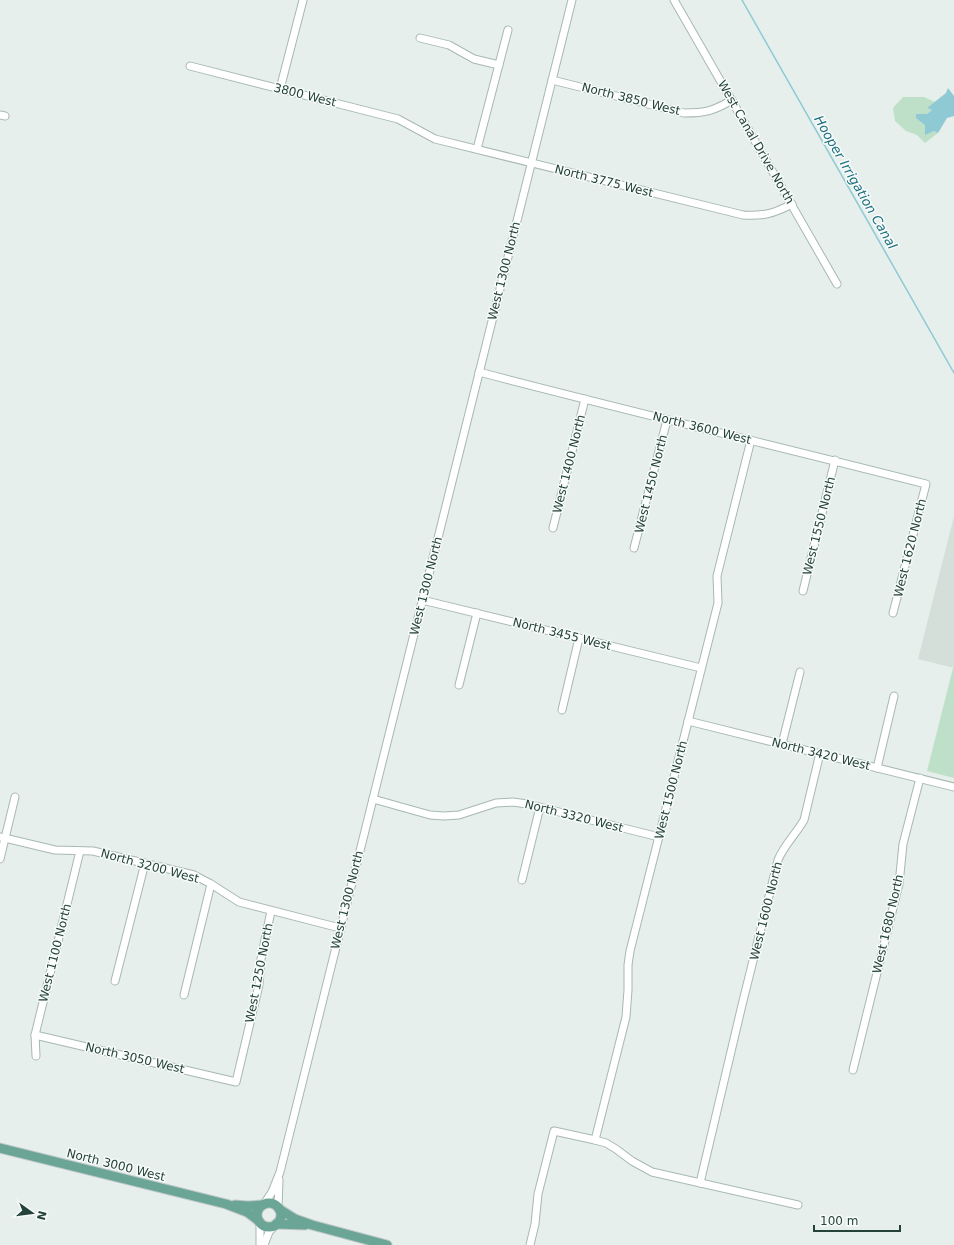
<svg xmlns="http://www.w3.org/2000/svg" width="954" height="1245" viewBox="0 0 954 1245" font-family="'DejaVu Sans',sans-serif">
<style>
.built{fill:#d4dfda}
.green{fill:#bfe0c8}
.water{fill:#8ec9d4}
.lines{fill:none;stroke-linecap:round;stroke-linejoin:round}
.stream{stroke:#8ec9d4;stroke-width:1.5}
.minor-casing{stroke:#a8b8b2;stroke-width:9}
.major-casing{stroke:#c2cac8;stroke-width:11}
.minor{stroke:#fff;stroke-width:7}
.major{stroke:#6aa596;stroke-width:9}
.labels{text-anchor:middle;stroke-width:3;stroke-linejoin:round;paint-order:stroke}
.street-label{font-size:12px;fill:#24423a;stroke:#f7fbf9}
.water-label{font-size:13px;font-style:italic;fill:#1c6f80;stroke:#f7fbf9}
</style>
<rect width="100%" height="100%" fill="#e6efeb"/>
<path class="built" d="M 954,516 L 954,668 L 918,659 Z"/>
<g class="green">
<path d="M 903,97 L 924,97 L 935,102 L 927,108 L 932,110 L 927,114 L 916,114 L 934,131 L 938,133 L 925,143 L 917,135 L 906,131 L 895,121 L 893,108 Z"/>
<path d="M 953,668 L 954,668 L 954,778 L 927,771 Z"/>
</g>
<path class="water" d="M 948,88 L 954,96 L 954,116 L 947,118 L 938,133 L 934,131 L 925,135 L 925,125 L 916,118 L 916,114 L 927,114 L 932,110 L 927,108 L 946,93 Z"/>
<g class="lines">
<path class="stream" d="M 742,0 L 954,373"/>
<defs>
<g id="minor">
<path d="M 674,0 L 837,284"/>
<path d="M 420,38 L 449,45 L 474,59 L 499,65"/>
<path d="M 190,66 L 398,119 L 435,139 L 743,215 C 764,216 773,214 792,204"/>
<path d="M 552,80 L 684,113 C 706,113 713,111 732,100"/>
<path d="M 280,89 L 303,0"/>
<path d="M 0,115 L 5,116"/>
<path d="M 477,149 L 508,30"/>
<path d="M 479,372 C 628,411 777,446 926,484 L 893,613"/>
<path d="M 553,528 L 585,399"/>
<path d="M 634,548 L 667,420"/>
<path d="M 803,591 L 835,460"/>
<path d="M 422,600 L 701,668"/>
<path d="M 459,685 L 477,613"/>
<path d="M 562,710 L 579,638"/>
<path d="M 688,721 L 954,787"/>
<path d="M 782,744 L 800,672"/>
<path d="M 877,768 L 894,696"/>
<path d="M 373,799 L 430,815 L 444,816 L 459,815 L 496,803 L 513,802 L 527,804 L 659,837"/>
<path d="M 0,837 L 55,850 L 93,851 L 194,875 L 211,884 L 239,902 L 340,928"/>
<path d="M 0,859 L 15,797"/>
<path d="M 522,880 L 540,807"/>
<path d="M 115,981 L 145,863"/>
<path d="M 184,995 L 211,884"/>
<path d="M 35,1035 L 236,1082 L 259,985 L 261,959 L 271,911"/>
<path d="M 36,1056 L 35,1035 L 80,851"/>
<path d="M 853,1070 L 899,884 L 903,844 L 920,778"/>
<path d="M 595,1140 L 626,1017 L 628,990 L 628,965 L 630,951 L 718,603 L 717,576 L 751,440"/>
<path d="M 700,1183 L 742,1005 L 778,860 C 784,845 796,834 804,820 L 820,753"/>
<path d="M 264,1204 L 272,1192 L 280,1172 L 572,0"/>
<path d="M 278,1208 L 279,1180"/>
<path d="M 260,1245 L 260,1222"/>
<path d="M 264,1245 L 269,1232 L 275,1225"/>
<path d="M 530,1245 L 535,1224 L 538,1194 L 554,1131 L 595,1140 L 606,1143 L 616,1149 L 632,1161 L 652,1172 L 798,1205"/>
</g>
<g id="major">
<path d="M 0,1148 L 226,1204 L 247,1212 L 259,1221"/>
<circle cx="269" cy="1215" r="12"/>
<path d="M 235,1205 L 248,1206 L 263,1205"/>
<path d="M 279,1209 L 295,1219 L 312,1225 L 387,1245"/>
<path d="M 276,1224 L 305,1225"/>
</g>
</defs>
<use href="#minor" class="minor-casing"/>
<use href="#major" class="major-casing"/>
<use href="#minor" class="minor"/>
<use href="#major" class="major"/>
</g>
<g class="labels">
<g class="street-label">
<text transform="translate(305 95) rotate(14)" y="4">3800 West</text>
<text transform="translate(631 99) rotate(14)" y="4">North 3850 West</text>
<text transform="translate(756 142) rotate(60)" y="4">West Canal Drive North</text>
<text transform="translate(604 181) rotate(14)" y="4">North 3775 West</text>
<text transform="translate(504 271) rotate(-76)" y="4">West 1300 North</text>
<text transform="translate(702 428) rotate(14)" y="4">North 3600 West</text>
<text transform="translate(569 464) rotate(-76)" y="4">West 1400 North</text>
<text transform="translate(651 484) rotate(-76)" y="4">West 1450 North</text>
<text transform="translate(819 526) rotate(-76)" y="4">West 1550 North</text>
<text transform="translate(910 548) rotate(-76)" y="4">West 1620 North</text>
<text transform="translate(426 586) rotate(-76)" y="4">West 1300 North</text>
<text transform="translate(562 634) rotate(14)" y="4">North 3455 West</text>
<text transform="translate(821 754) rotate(14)" y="4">North 3420 West</text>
<text transform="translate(671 790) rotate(-76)" y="4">West 1500 North</text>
<text transform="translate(574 816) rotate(14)" y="4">North 3320 West</text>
<text transform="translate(150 866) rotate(15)" y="4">North 3200 West</text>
<text transform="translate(347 900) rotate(-76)" y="4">West 1300 North</text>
<text transform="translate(766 911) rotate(-76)" y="4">West 1600 North</text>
<text transform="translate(888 924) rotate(-77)" y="4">West 1680 North</text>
<text transform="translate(55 953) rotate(-76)" y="4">West 1100 North</text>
<text transform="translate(259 973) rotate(-79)" y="4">West 1250 North</text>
<text transform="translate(135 1058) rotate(13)" y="4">North 3050 West</text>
<text transform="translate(116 1165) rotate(14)" y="4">North 3000 West</text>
</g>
<g class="water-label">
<text transform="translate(856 182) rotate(60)" y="5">Hooper Irrigation Canal</text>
</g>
</g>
<g transform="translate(32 1213) rotate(104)" stroke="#f7fbf9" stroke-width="3" paint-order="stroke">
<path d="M0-3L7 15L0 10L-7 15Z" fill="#24423a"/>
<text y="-6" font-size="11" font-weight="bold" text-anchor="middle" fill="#24423a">N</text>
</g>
<path d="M814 1225v6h86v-6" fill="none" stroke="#24423a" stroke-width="2"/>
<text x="820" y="1225" font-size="12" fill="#24423a" stroke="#f7fbf9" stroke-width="3" paint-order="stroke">100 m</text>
</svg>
